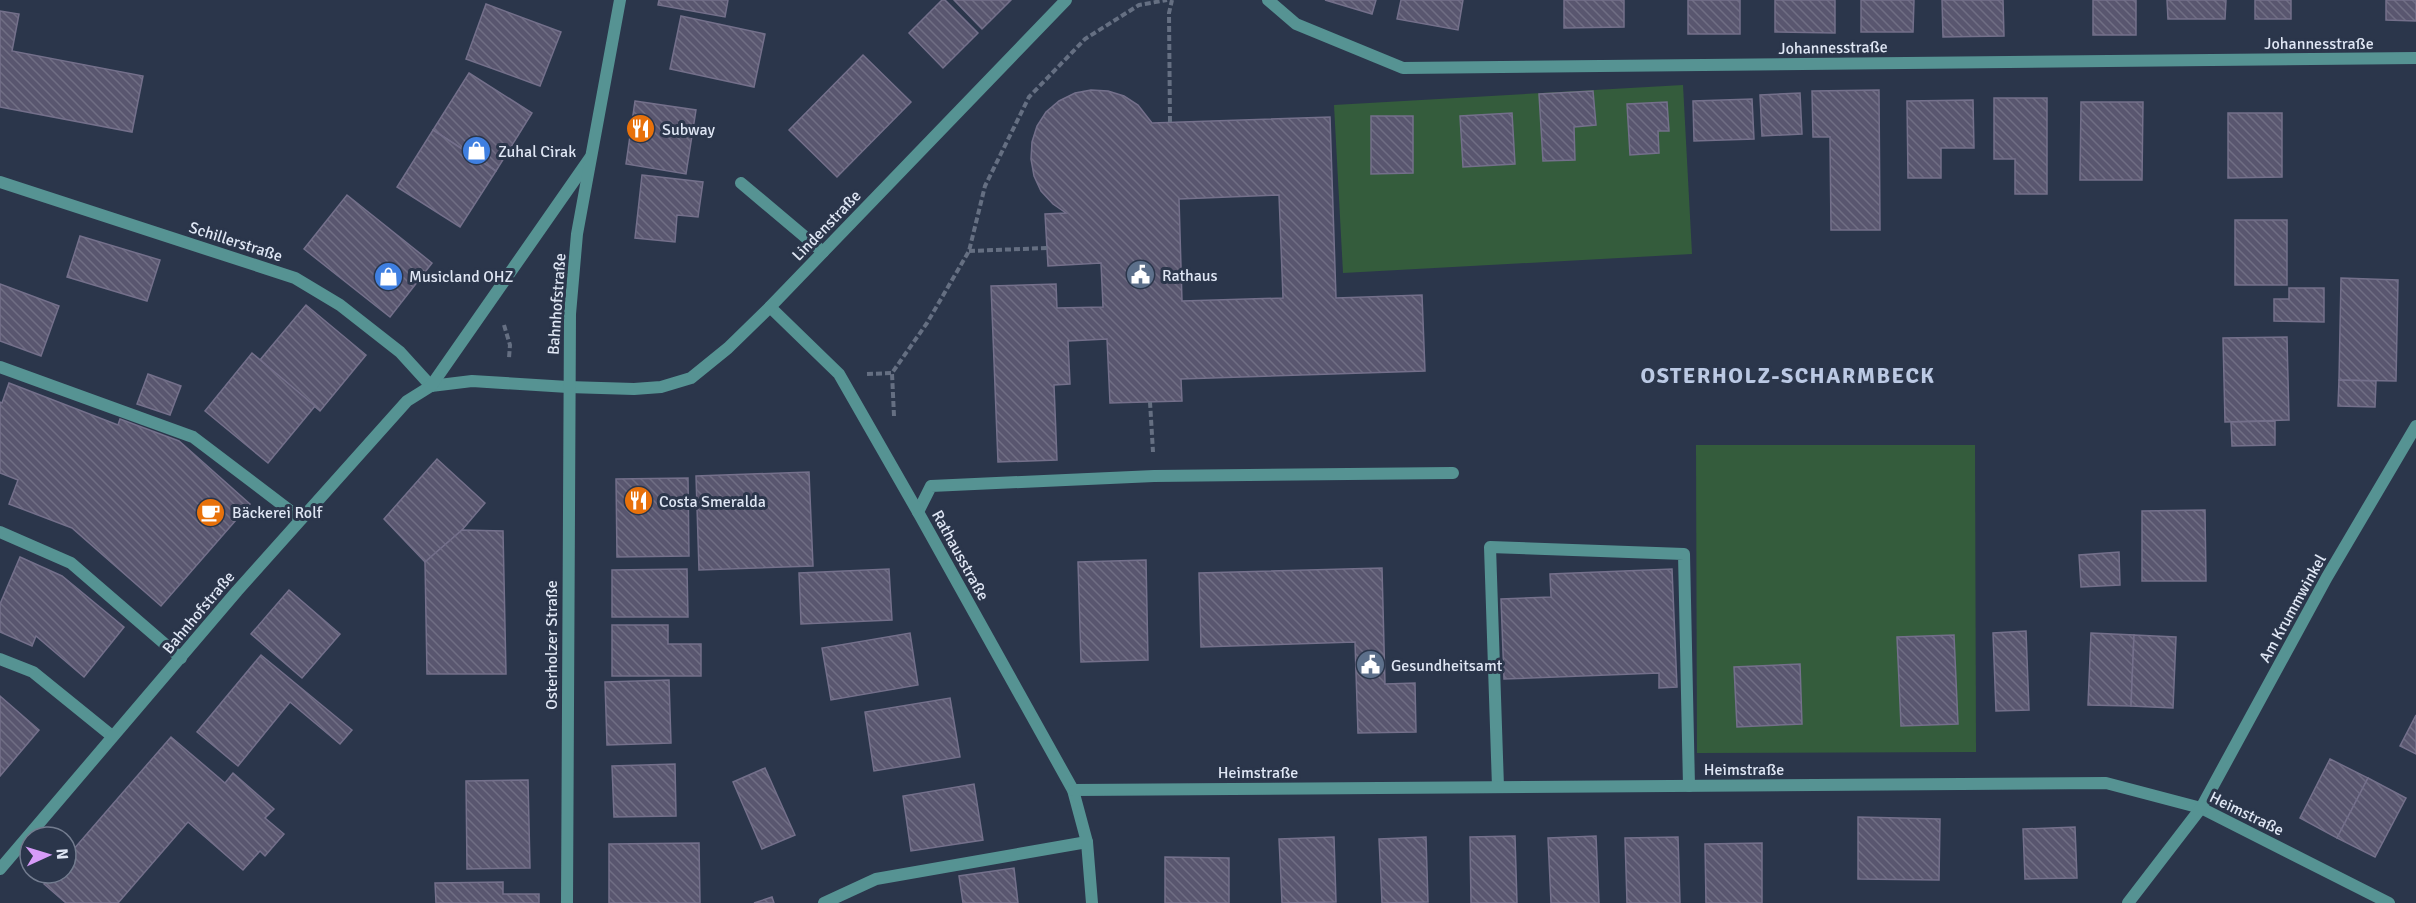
<svg xmlns="http://www.w3.org/2000/svg" width="2416" height="903" viewBox="0 0 2416 903" font-family="Signika,sans-serif">
<style>
.green{fill:#345c3c}
.building{fill:url(#building-back-hatch);stroke:#74708b;stroke-width:1.5;fill-rule:evenodd}
.lines{fill:none;stroke-linecap:round;stroke-linejoin:round}
.path{stroke:#656f82;stroke-width:4;stroke-dasharray:6 3;stroke-linecap:butt}
.service{stroke:#569393;stroke-width:12}
.minor{stroke:#569393;stroke-width:12}
.tertiary{stroke:#569393;stroke-width:12}
.labels{text-anchor:middle;stroke-width:6;stroke-linejoin:round;paint-order:stroke}
.street-label{font-size:16px;fill:#dfe6f4;stroke:#2b364b}
.poi-label{font-size:16px;fill:#dfe6f4;stroke:#2b364b;text-anchor:start}
.district-label{font-size:22px;font-weight:bold;letter-spacing:1.5px;fill:#bbc9e4;stroke:#2b364b}
</style>
<defs>
<pattern id="building-back-hatch" width="6" height="6" patternUnits="userSpaceOnUse" patternTransform="scale(1.5)"><rect width="6" height="6" fill="#59566f"/><path d="M-1 5l2 2M0 0l6 6M5-1l2 2" fill="none" stroke="#706e84"/></pattern>
</defs>
<rect width="100%" height="100%" fill="#2b364b"/>
<g class="green">
<path d="M 1683,85 L 1692,254 L 1343,273 L 1334,105 Z"/>
<path d="M 1696,445 L 1975,445 L 1976,752 L 1697,753 Z"/>
</g>
<g class="building">
<path d="M 659,0 L 728,0 L 725,17 L 658,5 Z"/>
<path d="M 942,0 L 945,0 L 978,33 L 943,68 L 909,33 Z"/>
<path d="M 954,0 L 1011,0 L 982,29 Z"/>
<path d="M 1325,0 L 1376,0 L 1372,14 Z"/>
<path d="M 1401,0 L 1463,0 L 1458,30 L 1397,19 Z"/>
<path d="M 1564,0 L 1624,0 L 1624,27 L 1564,28 Z"/>
<rect x="1688" y="0" width="52" height="34"/>
<path d="M 1775,0 L 1835,0 L 1835,33 L 1775,32 Z"/>
<path d="M 1861,0 L 1914,0 L 1913,32 L 1861,32 Z"/>
<path d="M 1942,0 L 2003,0 L 2004,36 L 1943,37 Z"/>
<rect x="2093" y="0" width="43" height="35"/>
<path d="M 2167,0 L 2226,0 L 2225,19 L 2168,19 Z"/>
<rect x="2255" y="0" width="36" height="19"/>
<path d="M 2386,0 L 2416,0 L 2416,21 L 2386,20 Z"/>
<path d="M 486,4 L 561,32 L 540,86 L 466,59 Z"/>
<path d="M 0,11 L 19,14 L 12,51 L 143,76 L 132,132 L 0,107 Z"/>
<path d="M 681,16 L 765,34 L 754,87 L 670,69 Z"/>
<path d="M 863,55 L 911,102 L 837,177 L 789,130 Z"/>
<path d="M 469,73 L 532,113 L 496,171 L 433,130 Z"/>
<path d="M 1091,90 L 1108,91 L 1124,96 L 1138,105 L 1152,123 L 1330,117 L 1336,298 L 1422,295 L 1425,371 L 1181,379 L 1182,401 L 1110,403 L 1107,339 L 1068,341 L 1070,384 L 1054,385 L 1057,460 L 998,462 L 991,286 L 1056,284 L 1057,308 L 1103,307 L 1101,263 L 1048,266 L 1045,214 L 1066,213 L 1053,204 L 1041,191 L 1034,176 L 1031,159 L 1032,142 L 1037,126 L 1046,112 L 1059,101 L 1075,93 ZM 1279,195 L 1283,298 L 1182,301 L 1179,199 Z"/>
<path d="M 1879,90 L 1880,230 L 1831,230 L 1830,137 L 1813,137 L 1812,91 Z"/>
<path d="M 1593,91 L 1596,125 L 1574,127 L 1575,160 L 1543,161 L 1539,94 Z"/>
<path d="M 1800,93 L 1802,134 L 1762,136 L 1760,95 Z"/>
<path d="M 1994,98 L 2047,98 L 2047,194 L 2015,194 L 2015,159 L 1994,159 Z"/>
<path d="M 1752,99 L 1754,139 L 1694,141 L 1693,101 Z"/>
<path d="M 1973,100 L 1974,148 L 1941,148 L 1941,178 L 1908,178 L 1907,101 Z"/>
<path d="M 635,101 L 696,110 L 686,174 L 626,164 Z"/>
<path d="M 1667,102 L 1669,131 L 1658,131 L 1659,153 L 1630,155 L 1627,104 Z"/>
<path d="M 2081,102 L 2143,102 L 2142,180 L 2080,180 Z"/>
<path d="M 1512,113 L 1515,164 L 1463,167 L 1460,116 Z"/>
<path d="M 2228,113 L 2282,113 L 2282,177 L 2228,178 Z"/>
<path d="M 1371,116 L 1413,116 L 1413,173 L 1371,174 Z"/>
<path d="M 433,130 L 496,171 L 460,227 L 397,187 Z"/>
<path d="M 642,175 L 703,182 L 698,217 L 677,215 L 675,242 L 635,238 Z"/>
<path d="M 347,195 L 432,263 L 390,317 L 304,249 Z"/>
<rect x="2235" y="220" width="52" height="65"/>
<path d="M 80,236 L 160,260 L 147,301 L 67,277 Z"/>
<path d="M 2341,278 L 2398,280 L 2396,381 L 2339,380 Z"/>
<path d="M 0,284 L 59,306 L 41,356 L 0,341 Z"/>
<path d="M 2289,288 L 2324,288 L 2324,322 L 2274,321 L 2274,299 L 2289,299 Z"/>
<path d="M 306,305 L 366,355 L 320,411 L 260,360 Z"/>
<path d="M 2287,337 L 2289,420 L 2225,422 L 2223,338 Z"/>
<path d="M 252,353 L 315,406 L 268,463 L 205,411 Z"/>
<path d="M 148,374 L 181,386 L 170,415 L 137,404 Z"/>
<path d="M 2339,380 L 2376,381 L 2375,407 L 2338,406 Z"/>
<path d="M 9,383 L 118,425 L 120,419 L 179,441 L 250,504 L 161,606 L 72,528 L 9,504 L 18,480 L 0,473 L 0,402 L 2,403 Z"/>
<path d="M 2275,421 L 2275,445 L 2232,446 L 2231,422 Z"/>
<path d="M 437,459 L 485,503 L 462,530 L 425,562 L 384,519 Z"/>
<path d="M 809,472 L 813,566 L 699,570 L 696,476 Z"/>
<path d="M 688,478 L 689,556 L 617,557 L 616,479 Z"/>
<path d="M 2205,510 L 2206,581 L 2142,581 L 2142,511 Z"/>
<path d="M 462,530 L 503,531 L 506,674 L 427,674 L 425,562 Z"/>
<path d="M 2119,552 L 2120,585 L 2081,587 L 2079,555 Z"/>
<path d="M 20,557 L 62,576 L 124,627 L 84,677 L 36,636 L 32,646 L 0,632 L 0,604 Z"/>
<path d="M 1146,560 L 1148,660 L 1081,662 L 1078,562 Z"/>
<path d="M 1382,568 L 1385,684 L 1415,683 L 1416,732 L 1358,733 L 1355,642 L 1201,647 L 1199,573 Z"/>
<path d="M 687,569 L 688,617 L 612,617 L 612,570 Z"/>
<path d="M 889,569 L 892,620 L 801,624 L 799,573 Z"/>
<path d="M 1672,569 L 1677,687 L 1659,688 L 1659,673 L 1504,679 L 1501,599 L 1551,597 L 1550,574 Z"/>
<path d="M 289,590 L 340,634 L 302,678 L 251,634 Z"/>
<path d="M 612,625 L 668,625 L 668,644 L 701,644 L 701,676 L 612,676 Z"/>
<path d="M 2026,631 L 2029,710 L 1996,711 L 1993,633 Z"/>
<path d="M 910,633 L 918,685 L 831,700 L 822,648 Z"/>
<path d="M 2091,633 L 2134,635 L 2131,706 L 2088,705 Z"/>
<path d="M 1954,635 L 1958,724 L 1901,726 L 1897,637 Z"/>
<path d="M 2134,635 L 2176,637 L 2173,708 L 2131,706 Z"/>
<path d="M 261,655 L 352,730 L 340,744 L 290,702 L 238,766 L 197,732 Z"/>
<path d="M 1800,664 L 1802,724 L 1737,727 L 1734,667 Z"/>
<path d="M 669,680 L 671,743 L 607,745 L 605,682 Z"/>
<path d="M 0,696 L 39,730 L 0,776 Z"/>
<path d="M 950,698 L 960,757 L 874,771 L 865,712 Z"/>
<path d="M 2416,715 L 2416,754 L 2400,746 Z"/>
<path d="M 171,737 L 225,783 L 233,773 L 274,809 L 265,818 L 284,834 L 265,856 L 260,851 L 243,870 L 188,822 L 118,903 L 66,903 L 44,884 L 53,873 L 66,873 L 66,858 Z"/>
<path d="M 2330,759 L 2368,778 L 2337,838 L 2300,818 Z"/>
<path d="M 675,764 L 676,816 L 614,817 L 612,766 Z"/>
<path d="M 765,768 L 795,835 L 762,849 L 733,782 Z"/>
<path d="M 2368,778 L 2406,798 L 2375,857 L 2337,838 Z"/>
<path d="M 528,780 L 530,868 L 467,869 L 466,781 Z"/>
<path d="M 974,784 L 983,840 L 911,851 L 903,796 Z"/>
<path d="M 1858,817 L 1940,819 L 1939,880 L 1858,879 Z"/>
<path d="M 2075,827 L 2077,878 L 2025,879 L 2023,829 Z"/>
<path d="M 1515,836 L 1517,903 L 1471,903 L 1470,837 Z"/>
<path d="M 1596,836 L 1599,903 L 1551,903 L 1548,838 Z"/>
<path d="M 1334,837 L 1336,902 L 1282,903 L 1279,839 Z"/>
<path d="M 1426,837 L 1428,902 L 1382,903 L 1379,839 Z"/>
<path d="M 1678,837 L 1680,903 L 1627,903 L 1625,838 Z"/>
<path d="M 699,843 L 700,903 L 609,903 L 609,844 Z"/>
<path d="M 1762,843 L 1762,903 L 1706,903 L 1705,844 Z"/>
<path d="M 1165,857 L 1229,858 L 1229,903 L 1165,903 Z"/>
<path d="M 1014,868 L 1018,903 L 963,903 L 959,876 Z"/>
<path d="M 503,882 L 503,894 L 539,894 L 539,903 L 436,903 L 435,883 Z"/>
<path d="M 772,897 L 774,903 L 754,903 Z"/>
</g>
<g class="lines">
<g class="path">
<path d="M 1170,122 L 1169,13 L 1172,0"/>
<path d="M 969,251 L 1047,248"/>
<path d="M 504,325 L 510,345 L 509,358"/>
<path d="M 867,374 L 892,373"/>
<path d="M 1150,402 L 1153,452"/>
<path d="M 894,416 L 892,373 L 927,323 L 969,251 L 985,186 L 1029,97 L 1085,39 L 1139,5 L 1167,0"/>
</g>
<g class="service">
<path d="M 741,183 L 823,252"/>
<path d="M 0,367 L 193,437 L 301,519"/>
<path d="M 918,512 L 931,486 L 1154,476 L 1453,473"/>
<path d="M 0,532 L 71,563 L 181,658"/>
<path d="M 0,659 L 33,672 L 112,736"/>
<path d="M 1498,787 L 1490,547 L 1684,554 L 1689,786"/>
<path d="M 824,903 L 876,879 L 1087,842"/>
</g>
<g class="minor">
<path d="M 1268,0 L 1296,24 L 1403,68 L 2416,58"/>
<path d="M 0,182 L 295,278 L 340,305 L 400,352 L 431,386"/>
<path d="M 770,307 L 839,374 L 918,512 L 1073,790 L 1087,842 L 1092,903"/>
<path d="M 431,386 L 472,381 L 568,387 L 634,389 L 661,387 L 691,378 L 728,348 L 770,307 L 1066,0"/>
<path d="M 1073,790 L 2106,783 L 2201,808 L 2389,903"/>
<path d="M 0,869 L 237,591 L 407,401 L 431,386 L 590,158"/>
<path d="M 2128,903 L 2201,808 L 2327,577 L 2416,426"/>
</g>
<path class="tertiary" d="M 567,903 L 570,314 L 577,234 L 620,0"/>
</g>
<defs>
<symbol id="restaurant-disc" viewBox="-11 -11 22 22"><circle r="9.5" fill="#e8710a" stroke="#2b364b"/><path d="M-5-6h1v4h1v-4h1v4h1v-4h1v5L-1.5 .5V6h-2V.5L-5-1ZM5-6V6H3V1.5H1.5Q1.5-4 5-6Z" fill="#fff"/></symbol>
<symbol id="shop-disc" viewBox="-11 -11 22 22"><circle r="9.5" fill="#3f7fe0" stroke="#2b364b"/><path d="M-5-2.5h2.3a2.7 3.5 0 0 1 5.4 0H5L5.5 6h-11ZM-1.5-2.5h3a1.5 2.3 0 0 0-3 0Z" fill="#fff"/></symbol>
<symbol id="civic-disc" viewBox="-11 -11 22 22"><circle r="9.5" fill="#5c6f8a" stroke="#2b364b"/><path d="M-.6-6.5H3V-4.5H.6V-3L4-1V1h2V6H-6V1h2V-1L-.6-3ZM-1.2 2.5V6h2.4V2.5Z" fill="#fff"/></symbol>
<symbol id="cafe-disc" viewBox="-11 -11 22 22"><circle r="9.5" fill="#e8710a" stroke="#2b364b"/><path d="M-5.5-4.5H6V0H3Q3 3.5 0 3.5H-2.5Q-5.5 3.5-5.5 0ZM3-3.2v2h1.7v-2ZM-6 4.5H4V6H-6Z" fill="#fff"/></symbol>
</defs>
<g fill-rule="evenodd">
<use href="#restaurant-disc" x="624" y="112" width="33" height="33"/>
<use href="#shop-disc" x="460" y="134" width="33" height="33"/>
<use href="#civic-disc" x="1124" y="258" width="33" height="33"/>
<use href="#shop-disc" x="372" y="260" width="33" height="33"/>
<use href="#restaurant-disc" x="622" y="484" width="33" height="33"/>
<use href="#cafe-disc" x="194" y="496" width="33" height="33"/>
<use href="#civic-disc" x="1354" y="648" width="33" height="33"/>
</g>
<g class="labels">
<g class="street-label">
<text x="2319" y="49">Johannesstraße</text>
<text transform="translate(1833 47) rotate(-1)" y="6">Johannesstraße</text>
<text transform="translate(826 225) rotate(-46)" y="6">Lindenstraße</text>
<text transform="translate(236 241) rotate(18)" y="6">Schillerstraße</text>
<text transform="translate(556 304) rotate(-86)" y="6">Bahnhofstraße</text>
<text transform="translate(961 555) rotate(61)" y="6">Rathausstraße</text>
<text transform="translate(2292 608) rotate(-61)" y="6">Am Krummwinkel</text>
<text transform="translate(198 612) rotate(-50)" y="6">Bahnhofstraße</text>
<text transform="translate(551 645) rotate(-90)" y="6">Osterholzer Straße</text>
<text x="1744" y="775">Heimstraße</text>
<text x="1258" y="778">Heimstraße</text>
<text transform="translate(2247 813) rotate(26)" y="6">Heimstraße</text>
</g>
<g class="poi-label">
<text x="662" y="135">Subway</text>
<text x="498" y="157">Zuhal Cirak</text>
<text x="1162" y="281">Rathaus</text>
<text x="409" y="282">Musicland OHZ</text>
<text x="659" y="507">Costa Smeralda</text>
<text x="232" y="518">Bäckerei Rolf</text>
<text x="1391" y="671">Gesundheitsamt</text>
</g>
<g class="district-label">
<text x="1788" y="383">OSTERHOLZ-SCHARMBECK</text>
</g>
</g>
<g transform="translate(48 855) rotate(86)"><circle r="28" fill="#2b364b" stroke="#737c8f" stroke-width="1.5"/>
<path d="M0-4.5L10 22L0 15L-10 22Z" fill="#d79bf9"/>
<text y="-9" font-size="16" font-weight="bold" text-anchor="middle" fill="#dfe6f4">N</text>
</g>
</svg>
